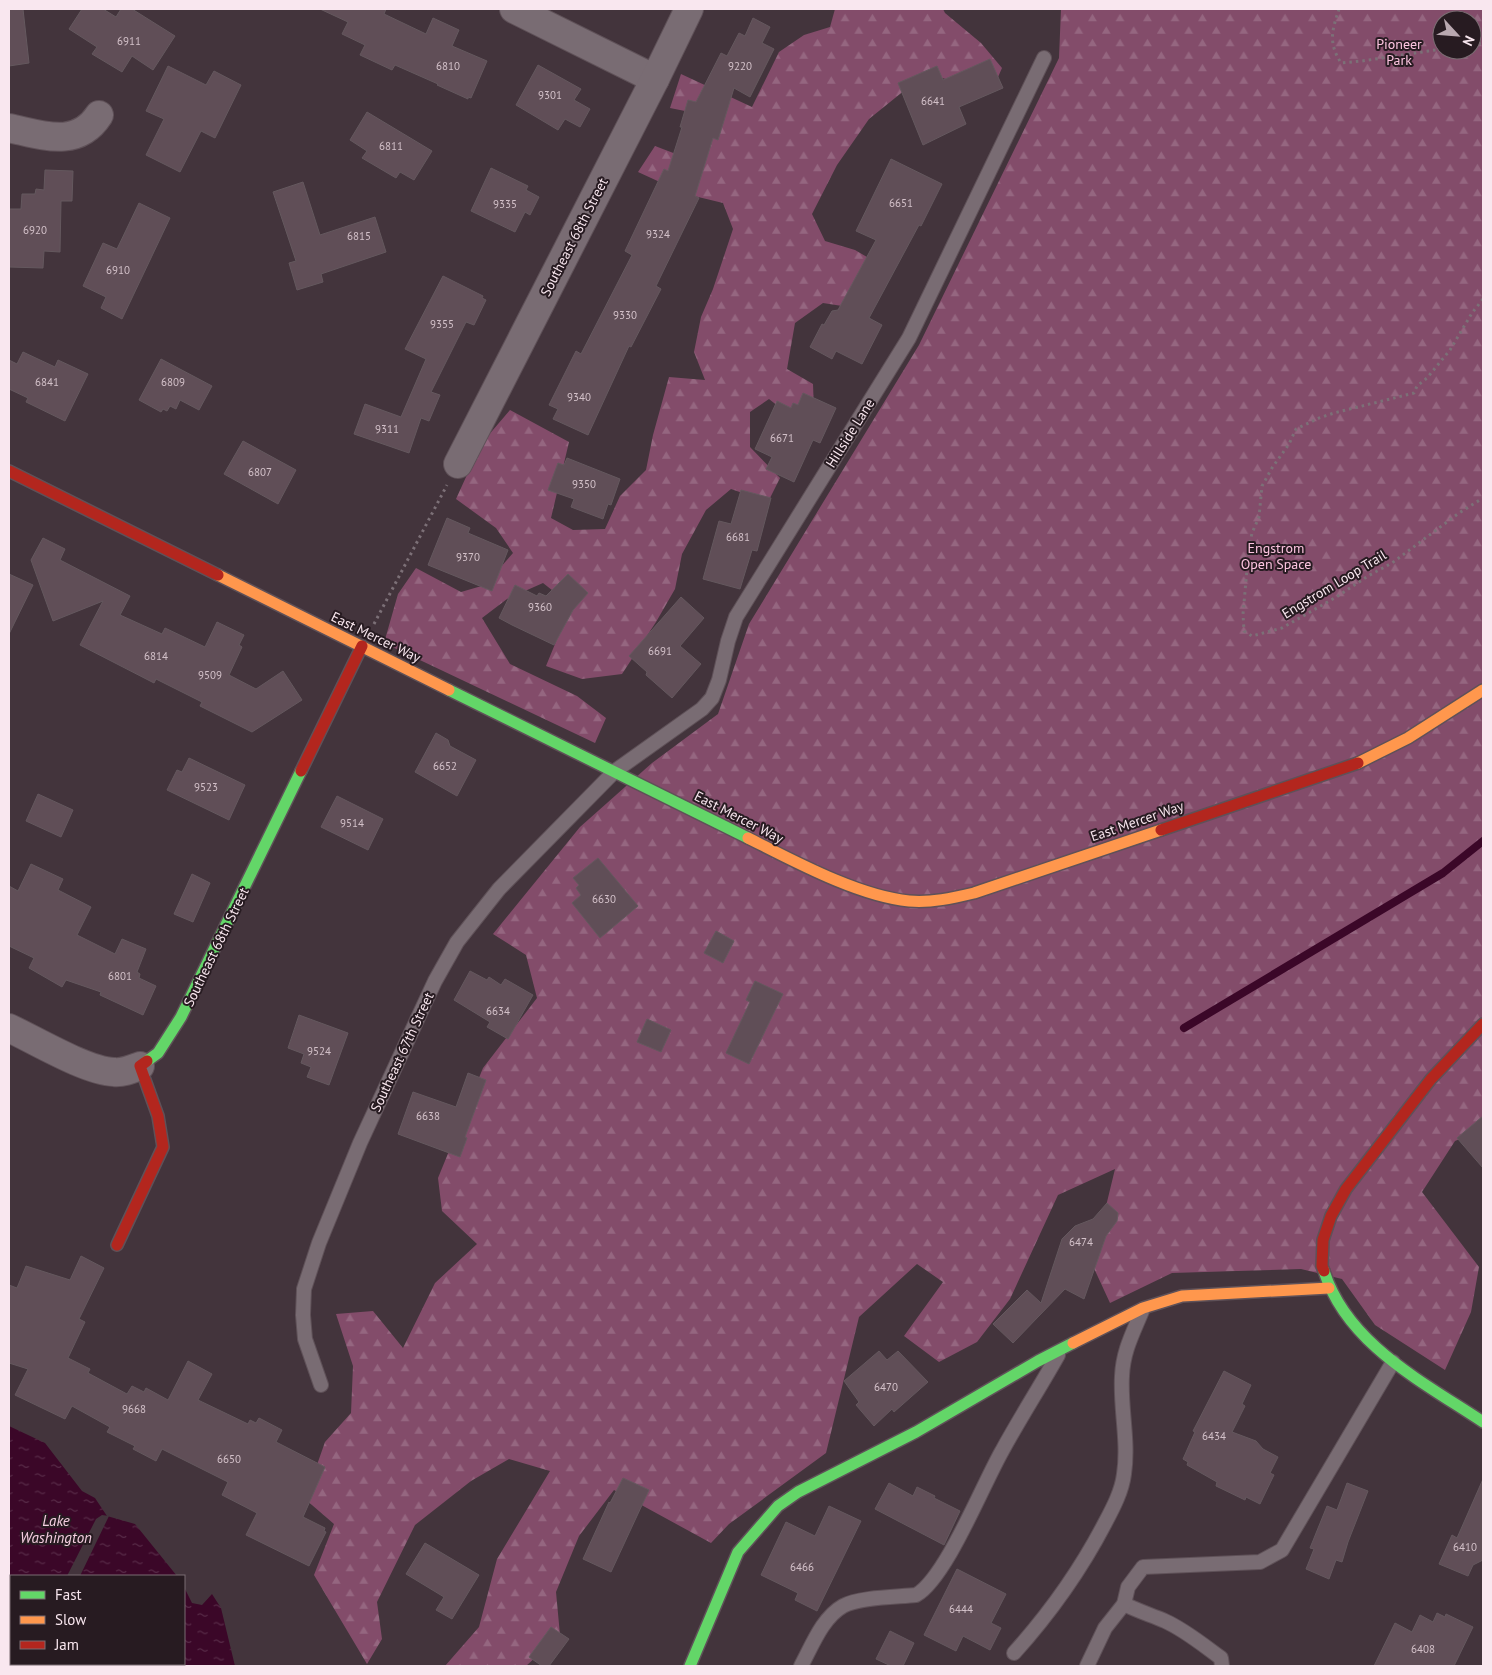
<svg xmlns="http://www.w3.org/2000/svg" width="1492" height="1675" viewBox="0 0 1492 1675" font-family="'PT Sans',sans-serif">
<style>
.forest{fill:url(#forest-firs);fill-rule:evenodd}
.water{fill:url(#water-ripples)}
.pier{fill:#43343c}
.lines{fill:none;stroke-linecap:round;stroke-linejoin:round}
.stream{stroke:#3b0728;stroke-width:8}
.building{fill:#604e57;stroke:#64585e}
.lane-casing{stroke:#5f5158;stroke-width:16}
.street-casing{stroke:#5f5158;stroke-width:30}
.fast-casing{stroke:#5f5158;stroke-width:14}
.slow-casing{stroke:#5f5158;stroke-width:14}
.jam-casing{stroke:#5f5158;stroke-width:14}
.path{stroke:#7c7077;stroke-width:3;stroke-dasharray:2.5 4;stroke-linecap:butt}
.lane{stroke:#796c73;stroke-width:14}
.street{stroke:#796c73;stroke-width:28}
.fast{stroke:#63d668;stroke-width:11}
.slow{stroke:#ff974d;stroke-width:11}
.jam{stroke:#b3261e;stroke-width:11}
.labels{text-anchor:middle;stroke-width:4;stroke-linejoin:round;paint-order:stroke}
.number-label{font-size:11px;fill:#d3c1c9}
.park-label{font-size:14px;fill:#fdc4e0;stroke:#271b21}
.street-label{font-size:14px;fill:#f9e7ef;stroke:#271b21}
.water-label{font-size:15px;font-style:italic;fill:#f4cee0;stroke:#271b21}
</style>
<defs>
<pattern id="forest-firs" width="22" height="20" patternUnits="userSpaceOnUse" patternTransform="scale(1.25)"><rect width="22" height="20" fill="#834c6a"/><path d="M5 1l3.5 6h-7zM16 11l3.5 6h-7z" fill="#956680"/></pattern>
<pattern id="water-ripples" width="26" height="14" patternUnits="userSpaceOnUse" patternTransform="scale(1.25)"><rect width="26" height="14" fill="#3b0728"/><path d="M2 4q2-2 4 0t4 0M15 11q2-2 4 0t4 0" fill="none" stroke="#582b48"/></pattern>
</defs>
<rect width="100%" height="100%" fill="#43343c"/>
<g class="forest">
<path d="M 835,9 L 943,9 L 945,13 L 981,43 L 1002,68 L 991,93 L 926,73 L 869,119 L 837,165 L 812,214 L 825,241 L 855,250 L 884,267 L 868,310 L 823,303 L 795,323 L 787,369 L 813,384 L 814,412 L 798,422 L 769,399 L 750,412 L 750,447 L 780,478 L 768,502 L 731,489 L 706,510 L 682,554 L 675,589 L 656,622 L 622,674 L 582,679 L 546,666 L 571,605 L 543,583 L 507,599 L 482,618 L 510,664 L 577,696 L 606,718 L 595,743 L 384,643 L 398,594 L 416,568 L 461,592 L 485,585 L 513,553 L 496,528 L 456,499 L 481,444 L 510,410 L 569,442 L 551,518 L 573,530 L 605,529 L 620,496 L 646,470 L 653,435 L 669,377 L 705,380 L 694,352 L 701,317 L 713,289 L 733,229 L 723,203 L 686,194 L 638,172 L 655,146 L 689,159 L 705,115 L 670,108 L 681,74 L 752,107 L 779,52 L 804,35 L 830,27 Z"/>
<path d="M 1061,9 L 1483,9 L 1483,1129 L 1455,1141 L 1422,1192 L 1479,1267 L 1471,1312 L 1445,1370 L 1375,1325 L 1342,1279 L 1301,1269 L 1172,1273 L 1110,1303 L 1092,1264 L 1115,1169 L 1058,1195 L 1010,1299 L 977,1342 L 939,1362 L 904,1336 L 943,1282 L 917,1264 L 859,1317 L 826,1453 L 729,1524 L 711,1543 L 614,1490 L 579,1536 L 556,1592 L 560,1635 L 526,1666 L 445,1666 L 479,1627 L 497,1559 L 550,1471 L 509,1459 L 471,1481 L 415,1525 L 377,1602 L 382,1639 L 367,1664 L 314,1575 L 334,1524 L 305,1499 L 325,1442 L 351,1413 L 353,1366 L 336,1314 L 373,1311 L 403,1348 L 435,1283 L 477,1244 L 442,1211 L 438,1178 L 483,1068 L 537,998 L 526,955 L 493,934 L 580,827 L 652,763 L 718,714 L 749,624 L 919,345 L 1059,58 ZM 1442,20 L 1472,20 L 1472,50 L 1442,50 Z"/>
</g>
<path class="water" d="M 9,1426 L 45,1443 L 82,1491 L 95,1498 L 107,1516 L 135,1524 L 177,1576 L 11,1576 L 11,1664 L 184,1664 L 184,1587 L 192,1603 L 202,1605 L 212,1594 L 221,1608 L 235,1666 L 9,1666 Z"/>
<path class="pier" d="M 102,1515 L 109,1516 L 80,1576 L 67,1576 L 96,1519 Z"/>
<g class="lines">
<path class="stream" d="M 1184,1028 L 1443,873 L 1483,841"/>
</g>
<g class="building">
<path d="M 9,9 L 23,9 L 29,63 L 9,66 Z"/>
<path d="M 82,9 L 103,9 L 116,17 L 121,9 L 132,9 L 175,36 L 153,70 L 132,56 L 122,72 L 92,54 L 97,47 L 69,29 Z"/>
<path d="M 320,9 L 386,9 L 384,14 L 426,34 L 433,18 L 459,30 L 452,46 L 487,61 L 471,98 L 468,97 L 468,99 L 437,85 L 438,84 L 395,65 L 392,70 L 360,55 L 365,45 L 342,34 L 348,22 Z"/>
<path d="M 753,18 L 770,27 L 762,43 L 774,49 L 750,97 L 734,88 L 718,140 L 713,138 L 695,196 L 699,198 L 656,286 L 661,289 L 631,347 L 629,346 L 588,435 L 553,419 L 558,409 L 549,405 L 576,351 L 581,354 L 632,255 L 625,251 L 664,169 L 668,171 L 682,127 L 680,127 L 688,100 L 696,102 L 721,53 L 727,56 L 739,33 L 745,36 Z"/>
<path d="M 990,59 L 1003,88 L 959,107 L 966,124 L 923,145 L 898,83 L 937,66 L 943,80 Z"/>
<path d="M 538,65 L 581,89 L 574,100 L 590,109 L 580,127 L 565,119 L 558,130 L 516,105 Z"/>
<path d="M 168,66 L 206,85 L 214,71 L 241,85 L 215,138 L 201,131 L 180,172 L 146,155 L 164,119 L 146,111 Z"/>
<path d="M 367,112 L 432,151 L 414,180 L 400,172 L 396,178 L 362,158 L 367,151 L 350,140 Z"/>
<path d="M 891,159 L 942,184 L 921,226 L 919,225 L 869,318 L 882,325 L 862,364 L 836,351 L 832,359 L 810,347 L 822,324 L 824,325 L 832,311 L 838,310 L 876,240 L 856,231 Z"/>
<path d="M 491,168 L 528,186 L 526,190 L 539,197 L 530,215 L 525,212 L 515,232 L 471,211 Z"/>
<path d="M 45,170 L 73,171 L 72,201 L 61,201 L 60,252 L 44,251 L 43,268 L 9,267 L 9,209 L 21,209 L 22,194 L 35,194 L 36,189 L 44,190 Z"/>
<path d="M 303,182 L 320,235 L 375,217 L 386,252 L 321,274 L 323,282 L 297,290 L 289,263 L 296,261 L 273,192 Z"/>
<path d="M 139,203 L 170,218 L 122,319 L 101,308 L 106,297 L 83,286 L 103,243 L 117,249 Z"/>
<path d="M 443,276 L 483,296 L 482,298 L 486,300 L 474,325 L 466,322 L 431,392 L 440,395 L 429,421 L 421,418 L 409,453 L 354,434 L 365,404 L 401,417 L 426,359 L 405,349 Z"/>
<path d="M 23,352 L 55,367 L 58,360 L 88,374 L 65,421 L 26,402 L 28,398 L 9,389 L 9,360 L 17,364 Z"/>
<path d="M 161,359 L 212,386 L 199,410 L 180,400 L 176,409 L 170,406 L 167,411 L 163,409 L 161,412 L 139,400 Z"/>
<path d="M 803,393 L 836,408 L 820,443 L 813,440 L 794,482 L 766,469 L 772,457 L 755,449 L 777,401 L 791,408 L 793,403 L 798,405 Z"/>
<path d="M 243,441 L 296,470 L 278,504 L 224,474 Z"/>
<path d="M 567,458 L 620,479 L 611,505 L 608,504 L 603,519 L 571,507 L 574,499 L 548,490 L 558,463 L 564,465 Z"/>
<path d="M 741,490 L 771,498 L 757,551 L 752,550 L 740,589 L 703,579 L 719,521 L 731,524 Z"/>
<path d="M 447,518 L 470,528 L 468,533 L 508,550 L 492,591 L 428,565 Z"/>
<path d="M 43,538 L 65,549 L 60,560 L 130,596 L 120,615 L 162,634 L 165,628 L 205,647 L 217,622 L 244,635 L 239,645 L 242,647 L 229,675 L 256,689 L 283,671 L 302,700 L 252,732 L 200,706 L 202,702 L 156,679 L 154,683 L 80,645 L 103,601 L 53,621 L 31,560 Z"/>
<path d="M 9,574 L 33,585 L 9,634 Z"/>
<path d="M 568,574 L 588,593 L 573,610 L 554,645 L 512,625 L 499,618 L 515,585 L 537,596 L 539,593 L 546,596 Z"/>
<path d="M 681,597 L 704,618 L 680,646 L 701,664 L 672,698 L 646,675 L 647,672 L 629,656 Z"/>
<path d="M 436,733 L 448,740 L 450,746 L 476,760 L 457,796 L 415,772 Z"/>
<path d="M 189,758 L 245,785 L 229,820 L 167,790 L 177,770 L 182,772 Z"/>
<path d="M 38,794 L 73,810 L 61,837 L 26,821 Z"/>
<path d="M 337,796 L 383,819 L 368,850 L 321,827 Z"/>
<path d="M 598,858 L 638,906 L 600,938 L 572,903 L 581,895 L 576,888 L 579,885 L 573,878 Z"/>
<path d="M 31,864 L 63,879 L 58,890 L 91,907 L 77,935 L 115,954 L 122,939 L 146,949 L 137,972 L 140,974 L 139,978 L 156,986 L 143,1015 L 100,995 L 101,992 L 66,980 L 62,987 L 29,968 L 34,958 L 9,946 L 9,886 L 18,891 Z"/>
<path d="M 192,874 L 210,883 L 193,922 L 174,914 Z"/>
<path d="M 716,931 L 734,941 L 723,963 L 704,953 Z"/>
<path d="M 470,971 L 487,980 L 489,977 L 501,985 L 505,979 L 533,995 L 508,1039 L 487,1027 L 490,1022 L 454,1000 Z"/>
<path d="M 755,981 L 783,994 L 749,1064 L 726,1053 L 750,1002 L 746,1000 Z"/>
<path d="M 299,1015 L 348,1033 L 329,1085 L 307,1077 L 311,1067 L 301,1063 L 304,1054 L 288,1048 Z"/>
<path d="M 647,1019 L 671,1030 L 661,1052 L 637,1042 Z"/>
<path d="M 468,1073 L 486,1080 L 465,1137 L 467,1138 L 460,1157 L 398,1134 L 413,1092 L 456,1107 Z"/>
<path d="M 1483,1116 L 1483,1168 L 1457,1138 Z"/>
<path d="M 1107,1203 L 1118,1213 L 1117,1221 L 1106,1236 L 1084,1299 L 1065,1289 L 1013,1343 L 993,1324 L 1027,1290 L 1041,1303 L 1062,1239 L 1075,1226 L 1093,1219 Z"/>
<path d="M 81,1256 L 104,1268 L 79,1319 L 85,1322 L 68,1358 L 90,1369 L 88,1373 L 127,1394 L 132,1386 L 144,1392 L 146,1388 L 168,1400 L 188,1361 L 212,1374 L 198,1400 L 248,1424 L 250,1420 L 256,1423 L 259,1418 L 282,1430 L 276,1442 L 325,1467 L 303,1517 L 325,1528 L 324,1531 L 326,1532 L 309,1566 L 246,1535 L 257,1513 L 222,1495 L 228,1482 L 162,1449 L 156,1461 L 133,1449 L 135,1446 L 107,1432 L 110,1427 L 72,1406 L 65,1419 L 15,1395 L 28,1369 L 9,1363 L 9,1285 L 17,1288 L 26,1266 L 70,1280 Z"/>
<path d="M 879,1351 L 887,1360 L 898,1351 L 928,1382 L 894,1412 L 892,1409 L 874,1426 L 856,1405 L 859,1402 L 844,1381 Z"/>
<path d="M 1224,1371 L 1251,1385 L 1242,1404 L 1245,1406 L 1232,1432 L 1256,1441 L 1263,1449 L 1278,1457 L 1270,1473 L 1274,1475 L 1260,1504 L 1246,1497 L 1245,1500 L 1216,1486 L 1217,1482 L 1187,1465 L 1188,1462 L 1183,1459 L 1195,1432 L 1193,1431 Z"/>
<path d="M 623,1478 L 649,1490 L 611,1572 L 583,1559 L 609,1502 L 610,1503 Z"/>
<path d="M 1483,1479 L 1483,1560 L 1473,1565 L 1468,1576 L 1439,1564 L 1452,1535 L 1457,1538 Z"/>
<path d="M 889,1483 L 913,1496 L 917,1487 L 935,1496 L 934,1498 L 960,1511 L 944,1545 L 875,1509 Z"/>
<path d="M 1347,1483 L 1368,1491 L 1348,1542 L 1342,1562 L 1336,1560 L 1329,1579 L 1306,1569 L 1314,1549 L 1310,1548 L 1327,1506 L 1337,1510 Z"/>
<path d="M 829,1506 L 861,1521 L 817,1611 L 795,1600 L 798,1593 L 761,1575 L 786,1522 L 815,1536 Z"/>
<path d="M 425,1543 L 479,1575 L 452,1619 L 436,1610 L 444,1597 L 406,1574 Z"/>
<path d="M 957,1569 L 1006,1594 L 991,1623 L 1001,1628 L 990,1650 L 963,1636 L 956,1651 L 924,1635 Z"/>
<path d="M 1437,1613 L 1445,1617 L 1446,1614 L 1473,1627 L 1454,1666 L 1374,1666 L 1395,1623 L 1412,1632 L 1420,1615 L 1433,1622 Z"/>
<path d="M 551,1627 L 569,1639 L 549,1666 L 542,1666 L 529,1657 Z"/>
<path d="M 890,1631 L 914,1643 L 903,1666 L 891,1666 L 876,1659 Z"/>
</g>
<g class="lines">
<defs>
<g id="lane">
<path d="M 321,1385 L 305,1339 L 303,1315 L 304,1289 L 319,1243 L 360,1143 L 435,981 L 457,942 L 499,889 L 615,771 L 702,709 L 712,698 L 719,680 L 728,641 L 736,617 L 909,338 L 1044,58"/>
<path d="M 1124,1604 C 1138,1611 1151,1615 1165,1621 C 1185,1630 1203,1645 1221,1658 L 1222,1666"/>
<path d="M 1014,1653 C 1050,1613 1080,1571 1105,1523 C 1113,1508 1122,1491 1124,1474 C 1129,1441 1120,1408 1122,1376 C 1123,1351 1133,1333 1142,1311"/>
<path d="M 801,1666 C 812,1646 822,1618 843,1606 C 859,1597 898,1597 916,1595 C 946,1578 983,1484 1002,1451 C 1020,1418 1040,1387 1058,1355"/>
<path d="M 1087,1666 L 1105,1628 L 1124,1604 L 1128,1587 L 1143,1567 L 1260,1562 L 1282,1550 L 1393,1362"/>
</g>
<g id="street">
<path d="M 514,9 L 655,79"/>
<path d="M 9,128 C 42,135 77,149 99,115"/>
<path d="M 458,464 L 655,79 L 689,9"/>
<path d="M 9,1028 C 35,1040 86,1071 114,1072 C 123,1073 132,1069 140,1066"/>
</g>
<g id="fast">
<path d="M 449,690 L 748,838"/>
<path d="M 147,1061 L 158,1053 L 181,1017 L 301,771"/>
<path d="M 1324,1271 C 1347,1344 1423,1382 1483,1422"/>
<path d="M 690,1666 L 738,1552 L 778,1506 L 798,1492 L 916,1432 L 1038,1361 L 1073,1343"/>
</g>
<g id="slow">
<path d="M 218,575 L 449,690"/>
<path d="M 1358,763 L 1408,738 L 1483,690"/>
<path d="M 748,838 C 794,861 858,896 909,901 C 931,903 953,898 974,893 L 1161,830"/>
<path d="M 1073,1343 L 1143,1308 L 1182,1296 L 1329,1288"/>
</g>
<g id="jam">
<path d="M 9,471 L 218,575"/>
<path d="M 301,771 L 362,646"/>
<path d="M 1161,830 L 1358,763"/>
<path d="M 117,1245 L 163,1147 L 158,1116 L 140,1066 L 147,1061"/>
<path d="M 1324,1271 L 1322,1266 L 1323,1240 L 1331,1216 L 1346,1189 L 1431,1079 L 1483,1024"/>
</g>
</defs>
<use href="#lane" class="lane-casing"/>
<use href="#street" class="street-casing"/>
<use href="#fast" class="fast-casing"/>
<use href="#slow" class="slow-casing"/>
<use href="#jam" class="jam-casing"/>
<g class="path">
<path d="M 1339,9 C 1332,31 1328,42 1341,63 L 1362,61 L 1442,49"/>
<path d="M 1472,45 L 1483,43"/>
<path d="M 1483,299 L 1472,313 L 1450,350 L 1427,378 L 1417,386 L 1414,393 L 1334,413 L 1319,418 L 1296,429 L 1289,444 L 1272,468 L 1262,486 L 1259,517 L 1252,533 L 1249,547 L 1243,614 L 1244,631 L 1252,636 L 1282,628 L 1338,596 L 1368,576 L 1392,563 L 1459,513 L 1483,498"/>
<path d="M 374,624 L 447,485"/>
</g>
<use href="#lane" class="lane"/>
<use href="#street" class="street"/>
<use href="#fast" class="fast"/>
<use href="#slow" class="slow"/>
<use href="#jam" class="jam"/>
</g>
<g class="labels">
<g class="number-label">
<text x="129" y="45">6911</text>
<text x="448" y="70">6810</text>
<text x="740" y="70">9220</text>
<text x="550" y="99">9301</text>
<text x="933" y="105">6641</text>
<text x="391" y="150">6811</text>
<text x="901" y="207">6651</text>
<text x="505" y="208">9335</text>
<text x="35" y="234">6920</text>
<text x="658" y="238">9324</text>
<text x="359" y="240">6815</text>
<text x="118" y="274">6910</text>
<text x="625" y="319">9330</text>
<text x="442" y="328">9355</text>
<text x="47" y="386">6841</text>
<text x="173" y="386">6809</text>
<text x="579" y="401">9340</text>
<text x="387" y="433">9311</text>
<text x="782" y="442">6671</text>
<text x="260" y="476">6807</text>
<text x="584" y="488">9350</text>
<text x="738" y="541">6681</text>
<text x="468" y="561">9370</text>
<text x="540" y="611">9360</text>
<text x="660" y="655">6691</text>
<text x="156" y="660">6814</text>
<text x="210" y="679">9509</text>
<text x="445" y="770">6652</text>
<text x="206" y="791">9523</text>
<text x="352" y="827">9514</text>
<text x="604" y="903">6630</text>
<text x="120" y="980">6801</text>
<text x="498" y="1015">6634</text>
<text x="319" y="1055">9524</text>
<text x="428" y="1120">6638</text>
<text x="1081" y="1246">6474</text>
<text x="886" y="1391">6470</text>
<text x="134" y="1413">9668</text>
<text x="1214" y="1440">6434</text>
<text x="229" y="1463">6650</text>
<text x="1465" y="1551">6410</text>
<text x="802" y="1571">6466</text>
<text x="961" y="1613">6444</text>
<text x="1423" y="1653">6408</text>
</g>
<g class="park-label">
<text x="1399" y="49">Pioneer<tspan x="1399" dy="16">Park</tspan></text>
<text x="1276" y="553">Engstrom<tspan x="1276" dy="16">Open Space</tspan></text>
</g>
<g class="street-label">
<text transform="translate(574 237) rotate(-63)" y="5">Southeast 68th Street</text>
<text transform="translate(850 433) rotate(-58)" y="5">Hillside Lane</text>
<text transform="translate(1334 584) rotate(-31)" y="5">Engstrom Loop Trail</text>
<text transform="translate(376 637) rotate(26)" y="5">East Mercer Way</text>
<text transform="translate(739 817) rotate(27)" y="5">East Mercer Way</text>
<text transform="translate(1137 821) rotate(-19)" y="5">East Mercer Way</text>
<text transform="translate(216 947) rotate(-64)" y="5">Southeast 68th Street</text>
<text transform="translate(402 1052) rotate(-65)" y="5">Southeast 67th Street</text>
</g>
<g class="water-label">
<text x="56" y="1526">Lake<tspan x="56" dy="17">Washington</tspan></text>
</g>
</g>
<rect width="1492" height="1675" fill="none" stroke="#f9e7ef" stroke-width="20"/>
<rect x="10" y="1575" width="175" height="90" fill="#271b21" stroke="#7b6d73"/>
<rect x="20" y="1591" width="25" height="8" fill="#63d668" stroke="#7b6d73"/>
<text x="55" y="1600" font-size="15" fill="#f9e7ef">Fast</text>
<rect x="20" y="1616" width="25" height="8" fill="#ff974d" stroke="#7b6d73"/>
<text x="55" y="1625" font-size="15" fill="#f9e7ef">Slow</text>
<rect x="20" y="1641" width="25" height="8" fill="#b3261e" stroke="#7b6d73"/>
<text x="55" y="1650" font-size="15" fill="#f9e7ef">Jam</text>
<g transform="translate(1457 35) rotate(116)"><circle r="24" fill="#271b21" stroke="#7b6d73"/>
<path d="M0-4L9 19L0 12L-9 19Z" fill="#b9a8b0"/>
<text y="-8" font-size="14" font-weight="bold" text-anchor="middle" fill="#f9e7ef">N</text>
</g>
</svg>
